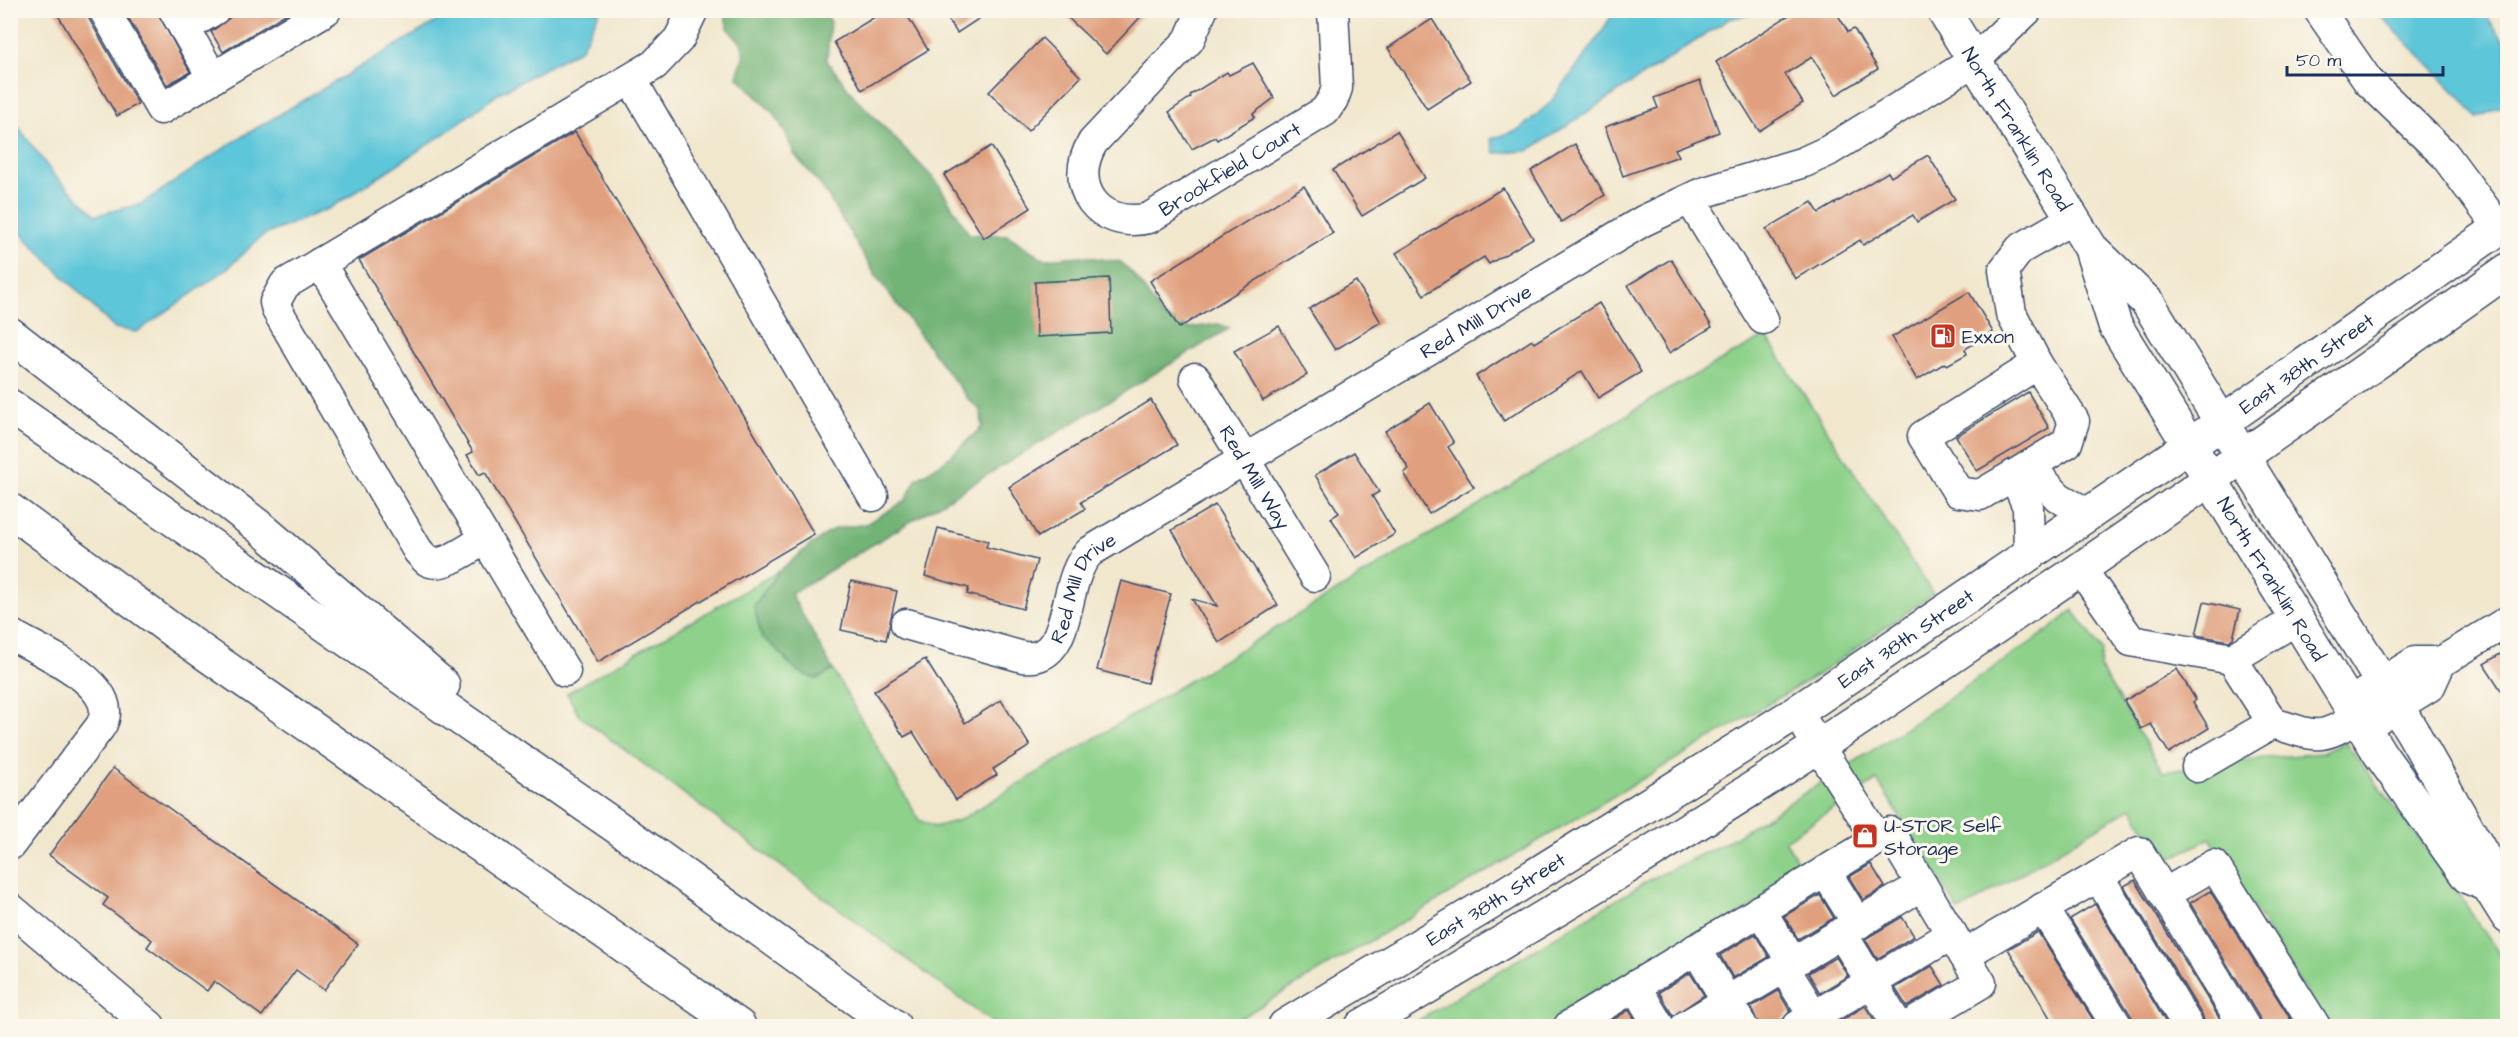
<svg xmlns="http://www.w3.org/2000/svg" width="2518" height="1037" viewBox="0 0 2518 1037" font-family="'Architects Daughter',sans-serif">
<style>
.green{fill:#8dd18a;stroke:#548074;stroke-width:1.5}
.forest{fill:#72b376;stroke:#46716a;stroke-width:1.5}
.water{fill:#5dc6d9;stroke:#3c7a9c;stroke-width:1.5}
.building{fill:#e0a07f}
.lines{fill:none;stroke-linecap:round;stroke-linejoin:round}
.minor-casing{stroke:#3b4b6f;stroke-width:33}
.major-casing{stroke:#3b4b6f;stroke-width:36}
.highway-casing{stroke:#3b4b6f;stroke-width:36}
.minor{stroke:#fff;stroke-width:30}
.major{stroke:#fff;stroke-width:33}
.highway{stroke:#fff;stroke-width:33}
.labels{text-anchor:middle;stroke-width:6;stroke-linejoin:round;paint-order:stroke}
.street-label{font-size:20px;fill:#1b2f5e;stroke:#fbf7ec}
.poi-label{font-size:20px;fill:#1b2f5e;stroke:#fbf7ec;text-anchor:start}
</style>
<rect width="100%" height="100%" fill="#fbf7ec"/>
<filter id="ink" filterUnits="userSpaceOnUse"><feTurbulence type="fractalNoise" baseFrequency=".0167" numOctaves="2"/><feDisplacementMap in="SourceGraphic" scale="12" xChannelSelector="R" yChannelSelector="G"/><feConvolveMatrix kernelMatrix="1 2 1 2 8 2 1 2 1" color-interpolation-filters="sRGB"/></filter>
<filter id="wash" filterUnits="userSpaceOnUse"><feTurbulence type="fractalNoise" baseFrequency=".008" numOctaves="4" result="noise"/><feDisplacementMap in="SourceGraphic" scale="24" xChannelSelector="R" yChannelSelector="G"/><feGaussianBlur stdDeviation="1.35" result="paint"/><feColorMatrix in="noise" values="0 0 0 0 0 0 0 0 0 0 0 0 0 0 0 0 0 1.4 0 .05"/><feComposite in="paint" operator="in"/></filter>
<g filter="url(#wash)">
<rect width="100%" height="100%" fill="#f1e7cd"/>
<g class="green">
<path d="M 1766,336 L 1933,594 L 1819,674 L 1227,1026 L 997,1026 L 579,716 L 567,693 L 779,571 L 754,606 L 762,638 L 776,646 L 787,662 L 817,679 L 833,670 L 919,820 L 934,827 L 960,820 L 1666,391 Z"/>
<path d="M 2073,610 L 2102,650 L 2100,668 L 2163,772 L 2233,761 L 2322,753 L 2345,742 L 2438,864 L 2507,965 L 2507,1026 L 2327,1026 L 2210,838 L 2164,862 L 2132,807 L 1959,911 L 1877,780 L 1785,840 L 1806,875 L 1553,1026 L 1409,1026 L 1649,880 L 1725,843 L 1870,752 L 2049,630 Z"/>
</g>
<path class="forest" d="M 726,11 L 824,11 L 830,21 L 827,61 L 854,96 L 937,182 L 969,234 L 1007,235 L 1044,259 L 1082,256 L 1121,262 L 1138,280 L 1162,316 L 1189,328 L 1218,324 L 1230,328 L 791,594 L 833,670 L 817,679 C 785,671 788,653 762,638 L 754,606 L 779,571 L 808,547 L 834,529 L 866,524 L 905,501 L 916,479 L 945,461 L 982,427 L 981,411 L 968,399 L 876,276 L 823,188 L 794,154 L 787,136 L 775,115 L 737,76 L 744,55 L 741,42 C 729,33 725,26 726,11 Z"/>
<g class="water">
<path d="M 456,10 L 600,11 L 581,49 L 501,92 L 444,134 L 332,207 L 262,236 L 227,269 L 137,332 L 114,328 L 19,231 L 11,218 L 11,117 L 53,174 L 96,215 L 141,204 L 238,139 Z"/>
<path d="M 1615,10 L 1766,11 L 1729,19 L 1528,151 L 1495,153 L 1491,139 L 1519,130 L 1550,103 L 1598,38 Z"/>
<path d="M 2376,11 L 2483,11 L 2507,45 L 2507,104 L 2477,118 L 2464,101 Z"/>
</g>
<g id="blocks">
<g class="building">
<path d="M 55,10 L 87,10 L 89,19 L 138,104 L 117,116 Z"/>
<path d="M 124,10 L 156,10 L 190,72 L 167,85 Z"/>
<path d="M 240,10 L 292,10 L 223,52 L 211,32 Z"/>
<path d="M 886,10 L 904,10 L 928,50 L 862,90 L 834,42 Z"/>
<path d="M 942,10 L 992,10 L 957,33 Z"/>
<path d="M 1060,10 L 1147,10 L 1106,54 Z"/>
<path d="M 1797,10 L 1835,10 L 1848,32 L 1854,29 L 1878,69 L 1836,95 L 1812,57 L 1785,74 L 1803,103 L 1759,131 L 1716,62 Z"/>
<path d="M 1432,19 L 1471,81 L 1427,109 L 1388,48 Z"/>
<path d="M 1042,38 L 1081,77 L 1028,131 L 989,92 Z"/>
<path d="M 1253,63 L 1274,98 L 1253,114 L 1255,117 L 1217,140 L 1215,137 L 1192,149 L 1169,112 L 1191,97 L 1190,95 L 1227,72 L 1229,75 Z"/>
<path d="M 1700,81 L 1719,132 L 1675,149 L 1679,156 L 1623,176 L 1605,127 L 1658,108 L 1654,98 Z"/>
<path d="M 1397,131 L 1425,178 L 1362,216 L 1333,170 Z"/>
<path d="M 575,132 L 814,534 L 598,662 L 485,472 L 479,475 L 467,455 L 473,452 L 359,260 Z"/>
<path d="M 1575,144 L 1605,195 L 1561,222 L 1531,171 Z"/>
<path d="M 991,146 L 1031,208 L 984,238 L 944,175 Z"/>
<path d="M 1928,155 L 1955,199 L 1917,222 L 1913,215 L 1863,245 L 1860,240 L 1795,279 L 1766,229 L 1812,202 L 1819,213 L 1888,172 L 1891,177 Z"/>
<path d="M 1304,186 L 1333,233 L 1179,328 L 1150,281 Z"/>
<path d="M 1503,188 L 1533,238 L 1489,264 L 1484,257 L 1424,295 L 1396,253 Z"/>
<path d="M 1671,259 L 1712,327 L 1669,353 L 1628,285 Z"/>
<path d="M 1109,278 L 1111,333 L 1037,337 L 1035,282 Z"/>
<path d="M 1356,281 L 1381,322 L 1335,350 L 1309,309 Z"/>
<path d="M 1969,292 L 1993,332 L 1965,349 L 1967,354 L 1947,365 L 1945,363 L 1917,380 L 1892,337 Z"/>
<path d="M 1599,303 L 1641,372 L 1598,398 L 1582,371 L 1504,421 L 1476,376 L 1532,340 L 1534,343 Z"/>
<path d="M 1279,326 L 1307,375 L 1263,401 L 1234,351 Z"/>
<path d="M 2028,392 L 2049,428 L 1977,471 L 1956,436 Z"/>
<path d="M 1151,400 L 1177,445 L 1081,502 L 1085,509 L 1038,537 L 1009,487 Z"/>
<path d="M 1430,403 L 1454,443 L 1448,447 L 1474,487 L 1429,514 L 1404,473 L 1409,469 L 1385,431 Z"/>
<path d="M 1354,452 L 1379,492 L 1372,496 L 1395,534 L 1356,558 L 1331,518 L 1339,513 L 1315,475 Z"/>
<path d="M 1215,505 L 1278,605 L 1219,643 L 1192,599 L 1217,606 L 1172,530 Z"/>
<path d="M 938,528 L 988,541 L 986,547 L 1037,560 L 1023,609 L 967,594 L 969,588 L 925,576 Z"/>
<path d="M 851,581 L 897,591 L 886,640 L 841,630 Z"/>
<path d="M 1121,581 L 1171,594 L 1147,683 L 1097,670 Z"/>
<path d="M 2204,602 L 2240,610 L 2233,638 L 2229,641 L 2196,635 Z"/>
<path d="M 2508,649 L 2508,701 L 2484,664 Z"/>
<path d="M 925,659 L 965,723 L 1001,700 L 1030,746 L 993,769 L 997,775 L 956,800 L 913,732 L 904,737 L 874,691 Z"/>
<path d="M 2177,669 L 2196,700 L 2193,702 L 2209,728 L 2169,753 L 2151,724 L 2141,729 L 2124,701 Z"/>
<path d="M 113,768 L 358,944 L 324,990 L 296,970 L 262,1016 L 214,981 L 207,991 L 147,947 L 152,940 L 103,905 L 108,898 L 49,855 Z"/>
<path d="M 1871,864 L 1885,887 L 1863,900 L 1849,877 Z"/>
<path d="M 2135,880 L 2149,903 L 2224,1026 L 2205,1026 L 2203,1017 L 2124,886 Z"/>
<path d="M 2210,891 L 2295,1026 L 2261,1026 L 2259,1017 L 2190,903 Z"/>
<path d="M 1820,895 L 1834,918 L 1798,939 L 1784,916 Z"/>
<path d="M 2095,904 L 2168,1026 L 2134,1026 L 2132,1017 L 2070,919 Z"/>
<path d="M 1902,917 L 1914,936 L 1877,959 L 1865,939 Z"/>
<path d="M 2038,932 L 2097,1026 L 2055,1026 L 2008,949 Z"/>
<path d="M 1755,934 L 1769,957 L 1733,978 L 1720,955 Z"/>
<path d="M 1836,957 L 1848,976 L 1820,993 L 1808,973 Z"/>
<path d="M 1932,966 L 1944,985 L 1907,1007 L 1895,988 Z"/>
<path d="M 1690,973 L 1704,995 L 1673,1016 L 1659,992 Z"/>
<path d="M 1778,991 L 1790,1011 L 1778,1026 L 1759,1026 L 1751,1007 Z"/>
<path d="M 1865,1006 L 1878,1026 L 1837,1026 L 1837,1023 Z"/>
<path d="M 1629,1010 L 1639,1026 L 1602,1026 Z"/>
</g>
</g>
</g>
<g filter="url(#ink)">
<use href="#blocks" fill-opacity="0" stroke="#3b4b6f" stroke-width="1.5"/>
<g class="lines">
<defs>
<g id="minor">
<path d="M 104,10 L 161,109 L 326,10"/>
<path d="M 174,10 L 213,78"/>
<path id="s1" d="M 1202,10 L 1189,40 L 1093,142 C 1066,186 1099,230 1149,218 L 1325,111 L 1333,99 L 1337,88 L 1333,10"/>
<path d="M 2319,10 L 2368,81 L 2444,154 L 2499,228"/>
<path d="M 184,28 L 214,10"/>
<path d="M 631,79 L 873,496"/>
<path d="M 1690,199 L 1763,319"/>
<path d="M 320,263 L 565,671"/>
<path d="M 2037,364 L 2074,421 L 2067,443 L 2014,475 L 1980,495 L 1958,492 L 1923,436 Z"/>
<path d="M 2037,364 L 2011,313 L 2004,270 L 2020,249 L 2072,219"/>
<path id="s2" d="M 1195,378 L 1315,576"/>
<path d="M 2029,466 L 2058,497 L 2088,514"/>
<path d="M 2014,475 L 2028,507 L 2029,554"/>
<path d="M 485,539 C 472,546 443,569 428,561 C 425,559 421,554 418,551 L 277,310 L 275,302 L 285,284 L 654,65 L 679,39 L 693,10"/>
<path d="M 2081,569 L 2131,641 L 2232,659 L 2297,619"/>
<path id="s3" d="M 906,624 L 1023,657 C 1076,663 1059,578 1091,551 L 1643,221 L 1702,193 L 1804,162 L 1828,151 L 1974,61 L 2027,10"/>
<path d="M 10,634 C 37,650 127,686 100,727 L 10,845"/>
<path d="M 2349,703 L 2415,662 L 2441,662 L 2508,621"/>
<path d="M 1797,712 L 1873,832 L 1869,845 L 1885,835"/>
<path d="M 2273,723 C 2316,736 2318,742 2358,717"/>
<path d="M 2364,727 L 2430,686 L 2441,662"/>
<path d="M 2197,767 L 2273,723 L 2232,659"/>
<path d="M 1890,832 L 1981,983 L 1909,1026"/>
<path d="M 1825,871 L 1858,924"/>
<path d="M 2098,876 L 2188,1026"/>
<path d="M 2164,894 L 2214,865 L 2315,1026"/>
<path d="M 10,908 L 150,1026"/>
<path d="M 2043,908 L 2117,1026"/>
<path d="M 1760,910 L 1793,963"/>
<path d="M 1842,934 L 1898,1026"/>
<path d="M 1696,949 L 1742,1026"/>
<path d="M 1964,955 L 2139,852 L 2244,1026"/>
<path d="M 1784,968 L 1820,1026"/>
<path d="M 1635,986 L 1659,1026"/>
<path d="M 1569,1026 L 1869,845"/>
<path d="M 1686,1026 L 1922,885"/>
<path d="M 1798,1026 L 1952,934"/>
</g>
<g id="major">
<path id="s4" d="M 1943,10 L 2091,248 L 2148,303 L 2413,733 L 2488,865 L 2488,885 L 2508,917"/>
<path id="s5" d="M 2092,252 L 2115,325 L 2380,754 L 2468,877 L 2488,885"/>
<path id="s6" d="M 1285,1026 L 1487,905 L 1797,712 L 2190,445 L 2508,222"/>
<path d="M 1362,1026 C 1528,927 1694,829 1855,722 C 2075,575 2291,423 2508,270"/>
</g>
<g id="highway">
<path d="M 10,334 L 262,529 L 443,685"/>
<path d="M 10,406 L 621,830 L 894,1026"/>
<path d="M 10,510 L 176,633 L 739,1026"/>
</g>
</defs>
<use href="#minor" class="minor-casing"/>
<use href="#major" class="major-casing"/>
<use href="#highway" class="highway-casing"/>
<use href="#minor" class="minor"/>
<use href="#major" class="major"/>
<use href="#highway" class="highway"/>
</g>
</g>
<defs>
<symbol id="fuel-square" viewBox="-11 -11 22 22"><rect x="-9" y="-9" width="18" height="18" rx="4" fill="#c8321e" stroke="#fbf7ec"/><path d="M-5.5-6h7V0h2V4h1.3V-2.5L3-4.5l.8-.8L6-3V5H2.5V1h-1V6h-7ZM-4.2-4.7v3.2H.2V-4.7Z" fill="#fff"/></symbol>
<symbol id="shop-square" viewBox="-11 -11 22 22"><rect x="-9" y="-9" width="18" height="18" rx="4" fill="#c8321e" stroke="#fbf7ec"/><path d="M-5-2.5h2.3a2.7 3.5 0 0 1 5.4 0H5L5.5 6h-11ZM-1.5-2.5h3a1.5 2.3 0 0 0-3 0Z" fill="#fff"/></symbol>
</defs>
<g fill-rule="evenodd">
<use href="#fuel-square" x="1928" y="321" width="30" height="30"/>
<use href="#shop-square" x="1850" y="821" width="30" height="30"/>
</g>
<g class="labels">
<g class="street-label">
<text dy="7" stroke="none"><textPath href="#s4" startOffset="140">North Franklin Road</textPath></text>
<text dy="7" stroke="none"><textPath href="#s1" startOffset="393">Brookfield Court</textPath></text>
<text dy="7" stroke="none"><textPath href="#s3" startOffset="706">Red Mill Drive</textPath></text>
<text dy="7" stroke="none"><textPath href="#s6" startOffset="1218">East 38th Street</textPath></text>
<text dy="7" stroke="none"><textPath href="#s2" startOffset="116">Red Mill Way</textPath></text>
<text dy="7" stroke="none"><textPath href="#s5" startOffset="375">North Franklin Road</textPath></text>
<text dy="7" stroke="none"><textPath href="#s3" startOffset="222">Red Mill Drive</textPath></text>
<text dy="7" stroke="none"><textPath href="#s6" startOffset="732">East 38th Street</textPath></text>
<text dy="7" stroke="none"><textPath href="#s6" startOffset="246">East 38th Street</textPath></text>
</g>
<g class="poi-label">
<text x="1962" y="343">Exxon</text>
<text x="1884" y="832">U-STOR Self<tspan x="1884" dy="23">Storage</tspan></text>
</g>
</g>
<rect width="2518" height="1037" fill="none" stroke="#fbf7ec" stroke-width="36"/>
<path d="M2287 66v9h156v-9" fill="none" stroke="#1b2f5e" stroke-width="3"/>
<text x="2296" y="66" font-size="18" fill="#1b2f5e" stroke="#fbf7ec" stroke-width="4.5" paint-order="stroke">50 m</text>
</svg>
